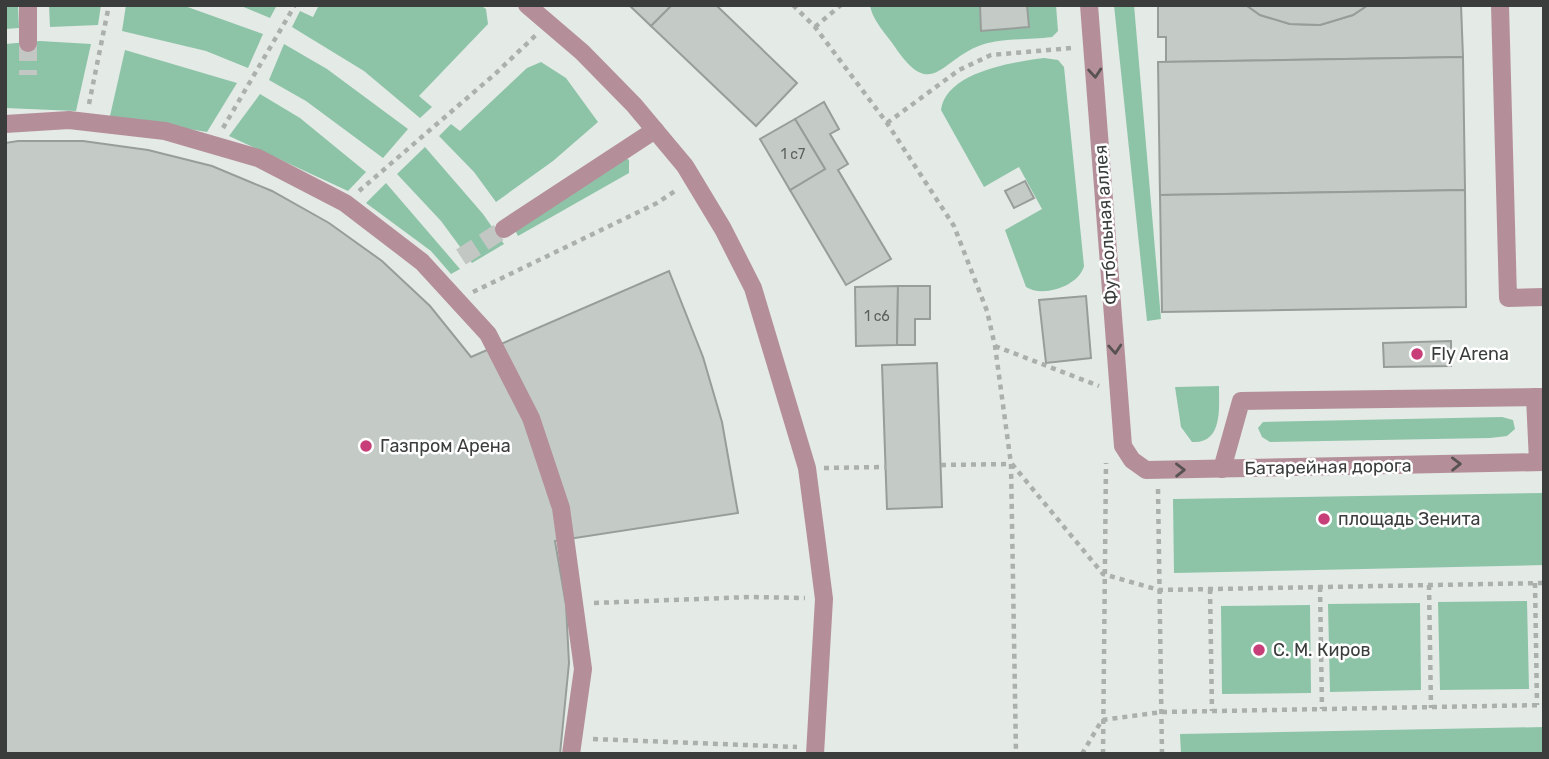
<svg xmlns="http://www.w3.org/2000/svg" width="1549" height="759" viewBox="0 0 1549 759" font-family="Rubik,sans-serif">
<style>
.green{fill:#8dc4a7}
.building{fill:#c4cbc7;stroke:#979e9a;stroke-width:2}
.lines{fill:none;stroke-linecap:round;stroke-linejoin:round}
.minor-tunnel{stroke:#c2c7c4;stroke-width:18;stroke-dasharray:18 9;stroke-linecap:butt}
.path{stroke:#abb0ad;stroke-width:4.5;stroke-dasharray:5 5;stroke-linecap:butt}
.minor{stroke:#b48f9a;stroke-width:18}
.oneway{stroke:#585253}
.poi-dot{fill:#c73e79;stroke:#fff;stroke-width:2.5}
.labels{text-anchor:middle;stroke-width:5;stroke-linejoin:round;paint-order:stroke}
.number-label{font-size:14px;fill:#5c605e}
.street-label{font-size:18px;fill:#3a3d3b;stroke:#fff}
.poi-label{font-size:18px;fill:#3a3d3b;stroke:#fff;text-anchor:start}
</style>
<rect width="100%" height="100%" fill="#e4eae6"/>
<g class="green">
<path d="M 5,5 L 18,5 L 19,28 L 5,29 Z"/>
<path d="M 49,5 L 101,5 L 98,25 L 50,27 Z"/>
<path d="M 126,5 L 182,5 L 263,34 L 248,68 L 206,51 L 122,31 Z"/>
<path d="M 239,5 L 277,5 L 270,18 Z"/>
<path d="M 319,5 L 480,5 L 486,9 L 488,24 L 419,96 L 432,107 L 420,118 L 364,71 L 292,27 L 300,11 L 313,17 Z"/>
<path d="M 870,5 L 1056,5 L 1058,31 L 1052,37 C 1031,40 1008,38 988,43 C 942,54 934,105 895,47 C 887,35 872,20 870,5 Z"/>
<path d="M 1114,5 L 1134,5 L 1161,319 L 1147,321 Z"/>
<path d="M 40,41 L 91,44 L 76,111 L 5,108 L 5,44 Z"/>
<path d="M 284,44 L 327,69 L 408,129 L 383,158 L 306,101 L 269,80 Z"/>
<path d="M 125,50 L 237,83 L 207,132 L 110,116 Z"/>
<path d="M 1044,58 L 1058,60 L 1064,67 L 1084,266 C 1079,286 1043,298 1026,287 L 1005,230 L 1042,209 L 1019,167 L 984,187 L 941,110 C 946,72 1013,62 1044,58 Z"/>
<path d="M 541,62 L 566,78 L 598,122 L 553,161 L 496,202 L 474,172 L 439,136 L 451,124 L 460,131 L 527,68 Z"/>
<path d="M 260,94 L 300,118 L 366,172 L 348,191 L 229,136 Z"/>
<path d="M 425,147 L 483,214 L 504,244 L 472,263 L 441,221 L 397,174 Z"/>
<path d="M 623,156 L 629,160 L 629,173 L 518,236 L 515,230 Z"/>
<path d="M 386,183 L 460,269 L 451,274 L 431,251 L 366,203 Z"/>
<path d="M 1219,386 C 1219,408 1223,444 1192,442 L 1181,427 L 1175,387 Z"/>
<path d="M 1502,417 L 1513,420 L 1515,429 L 1507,436 L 1490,438 L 1270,442 L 1262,437 L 1258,428 L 1263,422 Z"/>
<path d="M 1544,493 L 1544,565 L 1174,573 L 1173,499 Z"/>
<path d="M 1527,601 L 1529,689 L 1440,690 L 1438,602 Z"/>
<path d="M 1420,603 L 1421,690 L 1330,692 L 1328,604 Z"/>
<path d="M 1310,605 L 1311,693 L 1222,694 L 1221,606 Z"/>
<path d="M 1544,727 L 1544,754 L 1181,754 L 1180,734 Z"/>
</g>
<g class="building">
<path d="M 629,5 L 672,5 L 651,26 Z"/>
<path d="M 672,5 L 716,5 L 797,83 L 756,126 L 651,26 Z"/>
<path d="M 980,5 L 1027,5 L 1029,27 L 981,31 Z"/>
<path d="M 1158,5 L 1246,5 L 1260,15 L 1290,24 L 1320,25 L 1353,15 L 1368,5 L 1461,5 L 1463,57 L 1166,62 L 1166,37 L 1158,37 Z"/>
<path d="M 1246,5 L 1368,5 L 1353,15 L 1320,25 L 1290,24 L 1260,15 Z"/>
<path d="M 1463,57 L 1465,190 L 1160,195 L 1158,62 Z"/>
<path d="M 824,102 L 839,129 L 830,134 L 848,164 L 838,170 L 891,259 L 846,285 L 790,190 L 825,169 L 795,119 Z"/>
<path d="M 795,119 L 825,169 L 790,190 L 760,139 Z"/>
<path d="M 18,141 L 83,141 L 148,150 L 212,166 L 272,191 L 329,223 L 382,261 L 430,306 L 471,357 L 669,271 L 703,357 L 722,422 L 738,513 L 555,541 L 566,605 L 569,663 L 560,754 L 5,754 L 5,143 Z"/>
<path d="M 1025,181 L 1034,198 L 1014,208 L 1005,191 Z"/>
<path d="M 1465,190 L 1466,307 L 1162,312 L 1160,195 Z"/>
<path d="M 898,286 L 897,345 L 856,346 L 855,287 Z"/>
<path d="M 898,286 L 930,286 L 930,319 L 915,319 L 915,345 L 897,345 Z"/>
<path d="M 1086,296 L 1091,358 L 1046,363 L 1039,300 Z"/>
<path d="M 1451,341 L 1451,366 L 1384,367 L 1383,343 Z"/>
<path d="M 937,363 L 942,507 L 887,509 L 882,365 Z"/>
</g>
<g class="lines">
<g class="minor-tunnel">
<path d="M 28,43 L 28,75"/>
<path d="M 461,257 L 504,229"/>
</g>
<g class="path">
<path d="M 793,5 L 815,27 L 887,123 L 954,226 L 987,311 L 995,346 L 1011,464 L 1016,754"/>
<path d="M 815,27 L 841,5"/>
<path d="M 89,104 L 109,5"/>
<path d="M 887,123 L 959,70 L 991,55 L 1072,48"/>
<path d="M 223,128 L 295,5"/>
<path d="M 359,191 L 495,74 L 536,35"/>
<path d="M 473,292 L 657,203 L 678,189"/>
<path d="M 995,346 L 1099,386"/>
<path d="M 1012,464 L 1103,574 L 1159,590 L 1544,583"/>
<path d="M 941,465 L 1011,464"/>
<path d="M 824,468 L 886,467"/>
<path d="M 1158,489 L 1162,754"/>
<path d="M 1535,583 L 1537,705"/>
<path d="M 1429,585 L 1431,708"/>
<path d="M 1320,587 L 1322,709"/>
<path d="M 1210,589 L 1212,711"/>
<path d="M 594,603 L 750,597 L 805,598"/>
<path d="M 593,739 L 797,747"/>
<path d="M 1082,754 L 1102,720 L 1162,712 L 1544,705"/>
<path d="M 1103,754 L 1106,463"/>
</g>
<g class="minor">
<path d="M 28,5 L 28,43"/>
<path d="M 527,5 L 582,52 L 634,105 L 685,166 L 723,229 L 753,288 L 807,468 L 817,544 L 824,599 L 815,754"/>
<path d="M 1089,5 L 1123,446 L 1132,460 L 1146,470 L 1544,462"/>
<path d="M 1500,5 L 1508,298 L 1544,297"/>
<path d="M 5,124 L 69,120 L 165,131 L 258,158 L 345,203 L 422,262 L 488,334 L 531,418 L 561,508 L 583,669 L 571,754"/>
<path d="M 504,229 L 655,130"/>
<path d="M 1535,397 L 1538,462"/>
<path d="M 1222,469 L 1241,401 L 1544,397"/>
</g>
</g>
<defs><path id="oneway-chevron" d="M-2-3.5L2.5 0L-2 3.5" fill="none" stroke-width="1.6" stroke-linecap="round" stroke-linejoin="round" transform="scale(1.75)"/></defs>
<g class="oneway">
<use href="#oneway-chevron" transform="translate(1095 73) rotate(85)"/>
<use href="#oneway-chevron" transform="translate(1115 349) rotate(86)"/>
<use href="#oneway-chevron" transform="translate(1456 464) rotate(-1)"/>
<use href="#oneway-chevron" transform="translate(1180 470) rotate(-1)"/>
</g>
<g class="poi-dot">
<circle cx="1417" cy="354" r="7"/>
<circle cx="366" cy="446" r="7"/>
<circle cx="1324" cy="519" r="7"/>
<circle cx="1259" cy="650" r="7"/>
</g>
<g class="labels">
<g class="number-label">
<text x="793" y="159">1 с7</text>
<text x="877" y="321">1 с6</text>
</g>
<g class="street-label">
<text transform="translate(1106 225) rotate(-94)" y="6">Футбольная аллея</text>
<text transform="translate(1328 467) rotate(-1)" y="6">Батарейная дорога</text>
</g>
<g class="poi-label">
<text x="1431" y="360">Fly Arena</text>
<text x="380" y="452">Газпром Арена</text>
<text x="1338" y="525">площадь Зенита</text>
<text x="1273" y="656">С. М. Киров</text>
</g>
</g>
<rect width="1549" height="759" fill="none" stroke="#3a3d3b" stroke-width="14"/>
</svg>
